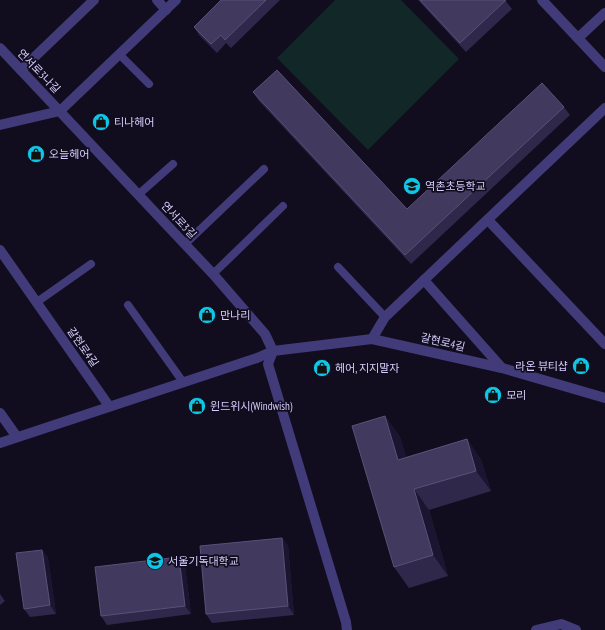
<svg xmlns="http://www.w3.org/2000/svg" width="605" height="630" viewBox="0 0 605 630" font-family="'PT Sans Narrow','Noto Sans KR',sans-serif">
<style>
.green{fill:#112728}
.lines{fill:none;stroke-linecap:round;stroke-linejoin:round}
.lane{stroke:#413b7a;stroke-width:8}
.street{stroke:#413b7a;stroke-width:10}
.wall{fill:#30284b}
.shaded-wall{fill:#1c1531}
.building{fill:#42395e;stroke:#595177}
.labels{text-anchor:middle;stroke-width:3.5;stroke-linejoin:round;paint-order:stroke}
.street-label{font-size:11px;fill:#d6cefc;stroke:#110d1e}
.poi-label{font-size:11px;fill:#d6cefc;stroke:#110d1e;text-anchor:start}
</style>
<rect width="100%" height="100%" fill="#110d1e"/>
<path class="green" d="M 335,0 L 401,0 L 459,59 L 368,150 L 277,58 Z"/>
<g class="lines">
<g class="lane">
<path d="M 119,54 L 149,84"/>
<path d="M 139,194 L 173,164"/>
<path d="M 185,244 L 264,169"/>
<path d="M 338,267 L 385,317"/>
<path d="M 213,274 L 283,206"/>
<path d="M 37,302 L 91,264"/>
<path d="M 128,305 L 183,382"/>
</g>
<g class="street">
<path d="M 157,0 L 166,10"/>
<path d="M 542,0 L 605,67"/>
<path d="M 578,38 L 605,13"/>
<path d="M 0,48 L 213,274 L 265,334 L 273,351"/>
<path d="M 21,70 L 94,0"/>
<path d="M 0,125 L 60,111 L 176,0"/>
<path d="M 488,220 L 605,344"/>
<path d="M 0,250 L 109,406"/>
<path d="M 424,280 L 502,368"/>
<path d="M 372,339 L 385,317 L 605,108"/>
<path d="M 273,351 L 268,364 L 346,622 L 347,630"/>
<path d="M 0,413 L 17,437"/>
<path d="M 0,443 L 257,358 L 273,351 L 372,339 L 502,368 L 605,398"/>
<path d="M 536,630 L 561,624 L 576,630"/>
</g>
</g>
<g class="wall">
<path d="M 221,0 L 280,0 L 231,48 L 226,43 L 217,53 L 199,35 L 194,27 Z"/>
<path d="M 418,0 L 505,0 L 512,9 L 466,52 Z"/>
<path d="M 253,92 L 407,209 L 564,107 L 570,115 L 411,264 L 259,101 Z"/>
<path d="M 385,416 L 400,437 L 406,457 L 467,439 L 481,460 L 491,491 L 429,510 L 448,576 L 409,588 L 394,567 Z"/>
<path d="M 282,538 L 288,546 L 294,615 L 212,623 L 206,614 Z"/>
<path d="M 42,550 L 48,558 L 56,614 L 30,617 L 24,609 Z"/>
<path d="M 179,557 L 185,565 L 191,614 L 107,625 L 101,616 Z"/>
<path d="M 0,594 L 5,601 L 0,605 Z"/>
</g>
<g class="shaded-wall">
<path d="M 385,416 L 400,437 L 413,480 L 398,460 Z"/>
<path d="M 467,439 L 481,460 L 491,491 L 476,471 Z"/>
<path d="M 414,489 L 429,510 L 448,576 L 433,555 Z"/>
<path d="M 282,538 L 288,546 L 294,615 L 288,606 Z"/>
<path d="M 42,550 L 48,558 L 56,614 L 50,605 Z"/>
<path d="M 179,557 L 185,565 L 191,614 L 185,606 Z"/>
</g>
<g class="building">
<path d="M 221,0 L 266,0 L 225,40 L 221,35 L 211,44 L 194,27 Z"/>
<path d="M 420,0 L 506,0 L 460,43 Z"/>
<path d="M 277,70 L 407,209 L 542,83 L 564,107 L 405,255 L 253,92 Z"/>
<path d="M 385,416 L 398,460 L 467,439 L 476,471 L 414,489 L 433,555 L 394,567 L 352,426 Z"/>
<path d="M 282,538 L 288,606 L 206,614 L 200,546 Z"/>
<path d="M 42,550 L 50,605 L 24,609 L 16,553 Z"/>
<path d="M 179,557 L 185,606 L 101,616 L 95,567 Z"/>
</g>
<defs>
<symbol id="shop-disc" viewBox="-11 -11 22 22"><circle r="9.5" fill="#0fc6e7" stroke="#110d1e"/><path d="M-5-2.5h2.3a2.7 3.5 0 0 1 5.4 0H5L5.5 6h-11ZM-1.5-2.5h3a1.5 2.3 0 0 0-3 0Z" fill="#111"/></symbol>
<symbol id="school-disc" viewBox="-11 -11 22 22"><circle r="9.5" fill="#0fc6e7" stroke="#110d1e"/><path d="M0-5L7-2L0 1L-7-2ZM-4 1L0 2.5L4 1V4Q0 6-4 4Z" fill="#111"/></symbol>
<symbol id="university-disc" viewBox="-11 -11 22 22"><circle r="9.5" fill="#0fc6e7" stroke="#110d1e"/><path d="M0-5L7-2L0 1L-7-2ZM-4 1L0 2.5L4 1V4Q0 6-4 4Z" fill="#111"/></symbol>
</defs>
<g fill-rule="evenodd">
<use href="#shop-disc" x="91" y="112" width="20" height="20"/>
<use href="#shop-disc" x="26" y="144" width="20" height="20"/>
<use href="#school-disc" x="402" y="176" width="20" height="20"/>
<use href="#shop-disc" x="197" y="305" width="20" height="20"/>
<use href="#shop-disc" x="571" y="356" width="20" height="20"/>
<use href="#shop-disc" x="312" y="358" width="20" height="20"/>
<use href="#shop-disc" x="483" y="385" width="20" height="20"/>
<use href="#shop-disc" x="187" y="396" width="20" height="20"/>
<use href="#university-disc" x="145" y="551" width="20" height="20"/>
</g>
<g class="labels">
<g class="street-label">
<text transform="translate(39 71) rotate(46)" y="4">연서로3나길</text>
<text transform="translate(179 220) rotate(47)" y="4">연서로3길</text>
<text transform="translate(443 342) rotate(13)" y="4">갈현로4길</text>
<text transform="translate(83 347) rotate(55)" y="4">갈현로4길</text>
</g>
<g class="poi-label">
<text x="114" y="126">티나헤어</text>
<text x="49" y="158">오늘헤어</text>
<text x="425" y="190">역촌초등학교</text>
<text x="220" y="319">만나리</text>
<text x="568" y="370" text-anchor="end">라온 뷰티샵</text>
<text x="335" y="372">헤어, 지지말자</text>
<text x="506" y="399">모리</text>
<text x="210" y="410">윈드위시(Windwish)</text>
<text x="168" y="565">서울기독대학교</text>
</g>
</g>
</svg>
